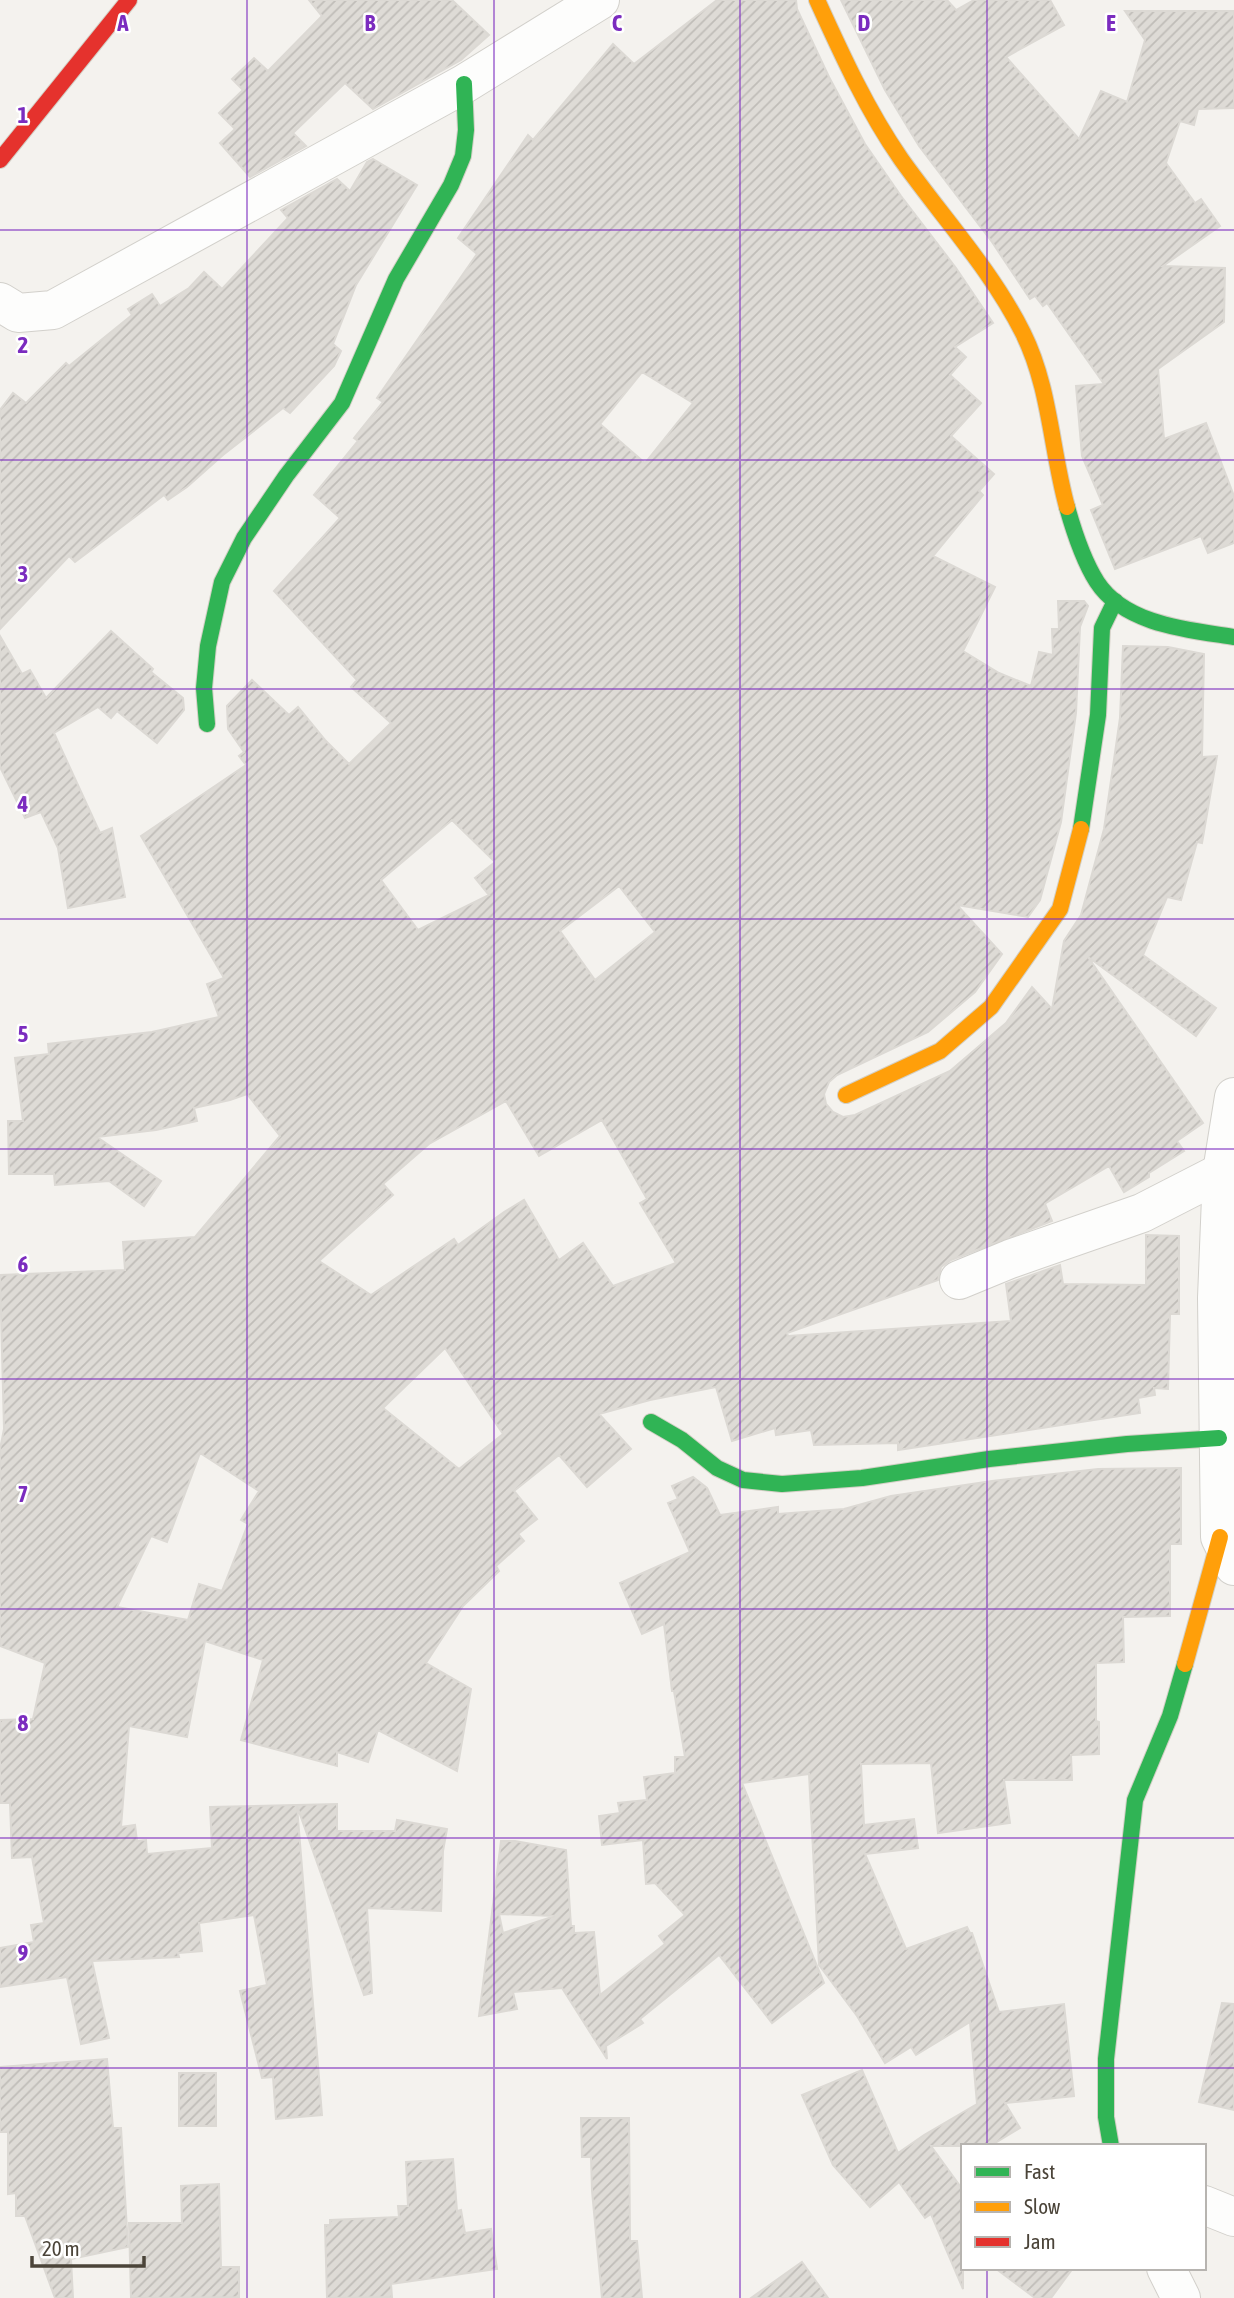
<svg xmlns="http://www.w3.org/2000/svg" width="1234" height="2298" viewBox="0 0 1234 2298" font-family="'Asap Condensed',sans-serif">
<style>
.building{fill:url(#building-hatch);stroke:#dcd9d4;stroke-width:2;fill-rule:evenodd}
.lines{fill:none;stroke-linecap:round;stroke-linejoin:round}
.street-casing{stroke:#d2d0cb;stroke-width:40}
.fast-casing{stroke:#d3cfc5;stroke-width:18}
.slow-casing{stroke:#d3cfc5;stroke-width:18}
.jam-casing{stroke:#d3cfc5;stroke-width:18}
.street{stroke:#fdfdfc;stroke-width:38}
.fast{stroke:#30b455;stroke-width:16}
.slow{stroke:#ff9f0a;stroke-width:16}
.jam{stroke:#e5322d;stroke-width:16}
.grid{fill:none;stroke:#7b2cbf;stroke-width:2;stroke-opacity:0.55}
.grid-label{font-size:23px;text-anchor:middle;font-weight:bold;fill:#7b2cbf;stroke:#fff;stroke-width:5;stroke-linejoin:round;paint-order:stroke}
</style>
<defs>
<pattern id="building-hatch" width="6" height="6" patternUnits="userSpaceOnUse" patternTransform="scale(1.75)"><rect width="6" height="6" fill="#dedbd6"/><path d="M-1 1l2-2M0 6l6-6M5 7l2-2" fill="none" stroke="#c0bdb8"/></pattern>
</defs>
<rect width="100%" height="100%" fill="#f4f2ee"/>
<g class="building">
<path d="M 309,0 L 452,0 L 489,35 L 461,60 L 373,109 L 345,83 L 293,133 L 306,146 L 250,177 L 220,143 L 235,129 L 219,113 L 243,90 L 232,79 L 254,58 L 268,71 L 322,16 Z"/>
<path d="M 717,0 L 796,0 L 797,9 L 829,77 L 865,144 L 901,196 L 956,268 L 993,323 L 955,347 L 966,357 L 950,375 L 981,403 L 951,436 L 994,474 L 979,491 L 983,495 L 933,556 L 995,587 L 963,651 L 999,673 L 1031,686 L 1039,652 L 1053,655 L 1052,629 L 1059,629 L 1058,601 L 1084,601 L 1088,606 L 1080,627 L 1076,713 L 1061,822 L 1040,900 L 1028,917 L 957,905 L 1002,954 L 975,992 L 928,1032 L 837,1075 L 829,1082 L 824,1094 L 826,1104 L 833,1112 L 843,1117 L 855,1115 L 950,1071 L 1006,1023 L 1032,987 L 1052,1009 L 1064,941 L 1081,915 L 1104,829 L 1120,718 L 1123,646 L 1168,647 L 1204,654 L 1202,757 L 1217,756 L 1202,843 L 1197,842 L 1181,900 L 1167,897 L 1143,955 L 1216,1008 L 1196,1036 L 1088,957 L 1203,1123 L 1177,1141 L 1184,1151 L 1149,1173 L 1149,1177 L 1124,1192 L 1109,1166 L 1046,1203 L 1045,1204 L 1052,1221 L 951,1260 L 941,1267 L 938,1280 L 787,1333 L 788,1336 L 1011,1321 L 1006,1284 L 1060,1265 L 1063,1284 L 1146,1285 L 1146,1235 L 1179,1236 L 1179,1314 L 1170,1314 L 1168,1389 L 1154,1388 L 1155,1395 L 1138,1398 L 1140,1413 L 898,1450 L 898,1443 L 814,1445 L 811,1430 L 776,1435 L 775,1428 L 732,1441 L 716,1387 L 650,1400 L 599,1414 L 631,1449 L 587,1487 L 559,1455 L 514,1491 L 537,1519 L 518,1534 L 524,1541 L 496,1566 L 499,1571 L 463,1606 L 426,1663 L 471,1689 L 457,1771 L 378,1730 L 368,1762 L 337,1752 L 337,1766 L 241,1740 L 263,1660 L 205,1641 L 187,1737 L 129,1726 L 121,1827 L 135,1825 L 137,1841 L 146,1840 L 147,1854 L 212,1848 L 210,1807 L 337,1804 L 337,1831 L 395,1831 L 397,1820 L 447,1829 L 443,1851 L 441,1911 L 367,1908 L 372,1993 L 364,1995 L 297,1806 L 322,2115 L 276,2119 L 273,2077 L 262,2078 L 240,1991 L 267,1985 L 254,1915 L 199,1923 L 202,1951 L 178,1953 L 179,1957 L 92,1961 L 109,2038 L 81,2044 L 67,1977 L 0,1987 L 0,1948 L 34,1942 L 31,1925 L 44,1923 L 32,1857 L 12,1858 L 10,1803 L 0,1803 L 0,1720 L 33,1719 L 45,1663 L 0,1646 L 0,1449 L 4,1429 L 0,1275 L 125,1270 L 123,1242 L 195,1237 L 280,1136 L 247,1094 L 230,1100 L 194,1108 L 197,1121 L 156,1130 L 97,1137 L 161,1181 L 144,1206 L 109,1181 L 55,1185 L 54,1174 L 9,1174 L 8,1121 L 23,1121 L 15,1058 L 49,1054 L 48,1044 L 152,1032 L 219,1017 L 207,984 L 224,978 L 141,836 L 246,765 L 239,756 L 244,752 L 228,729 L 227,706 L 252,680 L 289,715 L 298,707 L 325,740 L 349,764 L 391,723 L 351,687 L 357,680 L 274,591 L 340,518 L 314,495 L 358,441 L 354,438 L 383,402 L 377,398 L 477,254 L 458,238 L 528,135 L 533,140 L 613,44 L 634,64 ZM 642,372 L 693,403 L 645,463 L 600,424 ZM 452,820 L 495,862 L 475,878 L 489,895 L 418,930 L 381,880 ZM 619,886 L 655,932 L 595,980 L 560,931 ZM 506,1101 L 539,1156 L 602,1120 L 647,1199 L 640,1203 L 676,1263 L 613,1286 L 583,1243 L 559,1260 L 524,1200 L 504,1212 L 458,1245 L 454,1239 L 371,1295 L 319,1261 L 393,1195 L 383,1184 L 429,1144 ZM 445,1348 L 503,1434 L 459,1469 L 383,1408 ZM 200,1453 L 259,1491 L 241,1520 L 248,1524 L 222,1591 L 199,1584 L 188,1620 L 117,1607 L 151,1536 L 167,1542 Z"/>
<path d="M 841,0 L 947,0 L 956,10 L 974,0 L 1050,0 L 1064,25 L 1006,57 L 1079,139 L 1101,91 L 1127,102 L 1145,40 L 1125,11 L 1234,11 L 1234,108 L 1198,109 L 1194,125 L 1180,121 L 1166,163 L 1195,203 L 1201,199 L 1220,226 L 1163,266 L 1225,268 L 1224,322 L 1158,369 L 1164,439 L 1206,423 L 1234,496 L 1234,543 L 1208,553 L 1201,536 L 1115,569 L 1091,510 L 1103,505 L 1082,456 L 1076,386 L 1104,384 L 1047,303 L 1043,306 L 1035,296 L 1030,299 L 992,242 L 919,146 L 885,90 Z"/>
<path d="M 373,159 L 417,185 L 356,285 L 333,344 L 341,351 L 334,366 L 290,413 L 283,408 L 223,455 L 187,487 L 168,500 L 164,495 L 75,562 L 69,556 L 0,629 L 0,410 L 13,393 L 26,403 L 66,363 L 69,366 L 132,315 L 128,309 L 152,294 L 160,306 L 189,288 L 204,272 L 222,289 L 288,218 L 281,210 L 337,179 L 350,191 L 367,162 Z"/>
<path d="M 111,631 L 153,669 L 151,672 L 183,698 L 184,710 L 157,743 L 117,711 L 111,718 L 98,707 L 54,733 L 100,833 L 112,828 L 125,897 L 68,908 L 58,848 L 41,812 L 25,818 L 0,767 L 0,636 L 22,674 L 30,670 L 46,698 Z"/>
<path d="M 1181,1468 L 1181,1544 L 1170,1544 L 1170,1616 L 1123,1617 L 1124,1662 L 1096,1663 L 1096,1721 L 1099,1722 L 1099,1754 L 1071,1755 L 1072,1780 L 1004,1780 L 1010,1823 L 938,1833 L 931,1763 L 861,1764 L 864,1825 L 914,1819 L 918,1848 L 865,1854 L 906,1949 L 967,1927 L 970,1933 L 972,1933 L 999,2012 L 1064,2004 L 1074,2096 L 1005,2103 L 1020,2128 L 990,2146 L 931,2146 L 963,2190 L 963,2289 L 931,2214 L 925,2218 L 899,2182 L 870,2207 L 833,2165 L 802,2095 L 862,2070 L 898,2153 L 924,2135 L 977,2104 L 970,2022 L 916,2055 L 911,2047 L 885,2063 L 857,2016 L 819,1965 L 809,1774 L 742,1783 L 824,1983 L 772,2023 L 719,1955 L 640,2019 L 643,2023 L 606,2046 L 607,2059 L 562,1988 L 513,1992 L 517,2009 L 479,2016 L 501,1841 L 515,1841 L 566,1850 L 571,1926 L 574,1926 L 574,1933 L 594,1932 L 600,1995 L 665,1944 L 659,1936 L 685,1915 L 655,1883 L 646,1884 L 643,1840 L 602,1845 L 599,1816 L 620,1813 L 618,1803 L 647,1800 L 644,1777 L 675,1773 L 675,1757 L 685,1757 L 674,1691 L 672,1691 L 664,1624 L 642,1634 L 620,1583 L 690,1552 L 668,1503 L 678,1499 L 672,1486 L 693,1477 L 707,1488 L 720,1515 L 778,1507 L 778,1514 L 844,1509 L 891,1496 L 992,1481 L 1098,1469 ZM 499,1914 L 555,1916 L 503,1933 Z"/>
<path d="M 1222,2003 L 1234,2004 L 1234,2110 L 1199,2102 Z"/>
<path d="M 107,2059 L 113,2128 L 121,2128 L 128,2247 L 71,2259 L 73,2298 L 55,2298 L 25,2216 L 16,2216 L 16,2193 L 8,2194 L 8,2132 L 0,2132 L 0,2067 Z"/>
<rect x="179" y="2073" width="37" height="53"/>
<path d="M 581,2118 L 629,2118 L 630,2241 L 637,2241 L 642,2298 L 602,2298 L 592,2191 L 591,2157 L 582,2157 Z"/>
<path d="M 453,2159 L 457,2211 L 461,2210 L 465,2233 L 491,2229 L 497,2269 L 391,2284 L 392,2297 L 327,2298 L 325,2225 L 330,2225 L 330,2220 L 399,2217 L 398,2206 L 408,2206 L 406,2162 Z"/>
<path d="M 219,2184 L 221,2267 L 239,2267 L 239,2297 L 131,2298 L 129,2223 L 182,2223 L 181,2186 Z"/>
<path d="M 802,2262 L 828,2298 L 751,2298 Z"/>
<path d="M 995,2268 L 1073,2268 L 1051,2298 L 1035,2298 Z"/>
</g>
<g class="lines">
<defs>
<g id="street">
<path d="M 0,302 L 18,313 L 53,310 L 464,84 L 600,0"/>
<path d="M 1234,1097 L 1222,1172 L 1217,1298 L 1220,1537 L 1234,1566"/>
<path d="M 959,1280 L 1010,1259 L 1142,1213 L 1222,1172"/>
<path d="M 1204,2205 L 1234,2217"/>
<path d="M 1166,2268 L 1181,2298"/>
</g>
<g id="fast">
<path d="M 1067,507 C 1074,532 1083,560 1097,582 C 1125,625 1189,630 1234,637"/>
<path d="M 207,724 L 204,688 L 208,646 L 222,582 L 244,538 L 286,476 L 342,403 L 396,279 L 451,185 L 463,156 L 466,130 L 464,84"/>
<path d="M 1081,829 L 1098,715 L 1102,628 L 1115,601"/>
<path d="M 651,1422 L 682,1440 L 717,1468 L 743,1480 L 782,1484 L 862,1478 L 989,1459 L 1127,1444 L 1219,1438"/>
<path d="M 1111,2146 L 1106,2117 L 1106,2059 L 1135,1800 L 1170,1716 L 1185,1664"/>
</g>
<g id="slow">
<path d="M 817,0 C 842,55 867,110 901,159 C 942,217 991,269 1023,333 C 1050,387 1051,449 1067,507"/>
<path d="M 846,1095 L 940,1051 L 991,1007 L 1060,909 L 1081,829"/>
<path d="M 1185,1664 L 1220,1537"/>
</g>
<path id="jam" d="M 0,160 L 129,0"/>
</defs>
<use href="#street" class="street-casing"/>
<use href="#fast" class="fast-casing"/>
<use href="#slow" class="slow-casing"/>
<use href="#jam" class="jam-casing"/>
<use href="#street" class="street"/>
<use href="#fast" class="fast"/>
<use href="#slow" class="slow"/>
<use href="#jam" class="jam"/>
</g>
<path class="grid" d="M 247,0 L 247,2298M 494,0 L 494,2298M 740,0 L 740,2298M 987,0 L 987,2146M 0,230 L 1234,230M 0,460 L 1234,460M 0,689 L 1234,689M 0,919 L 1234,919M 0,1149 L 1234,1149M 0,1379 L 1234,1379M 0,1609 L 1234,1609M 0,1838 L 1234,1838M 0,2068 L 1234,2068M 987,2268 L 987,2298"/>
<g class="grid-label">
<text x="123" y="31">A</text>
<text x="370" y="31">B</text>
<text x="617" y="31">C</text>
<text x="864" y="31">D</text>
<text x="1111" y="31">E</text>
<text x="23" y="123">1</text>
<text x="23" y="353">2</text>
<text x="23" y="582">3</text>
<text x="23" y="812">4</text>
<text x="23" y="1042">5</text>
<text x="23" y="1272">6</text>
<text x="23" y="1502">7</text>
<text x="23" y="1731">8</text>
<text x="23" y="1961">9</text>
</g>
<rect x="961" y="2144" width="245" height="126" fill="#ffffff" stroke="#b7b4b0" stroke-width="2"/>
<rect x="975" y="2167" width="35" height="10" fill="#30b455" stroke="#b7b4b0" stroke-width="2"/>
<text x="1024" y="2179" font-size="21" fill="#4b4439">Fast</text>
<rect x="975" y="2202" width="35" height="10" fill="#ff9f0a" stroke="#b7b4b0" stroke-width="2"/>
<text x="1024" y="2214" font-size="21" fill="#4b4439">Slow</text>
<rect x="975" y="2237" width="35" height="10" fill="#e5322d" stroke="#b7b4b0" stroke-width="2"/>
<text x="1024" y="2249" font-size="21" fill="#4b4439">Jam</text>
<path d="M32 2256v10h112v-10" fill="none" stroke="#4b4439" stroke-width="3.5"/>
<text x="42" y="2256" font-size="21" fill="#4b4439" stroke="#ffffff" stroke-width="5" paint-order="stroke">20 m</text>
</svg>
